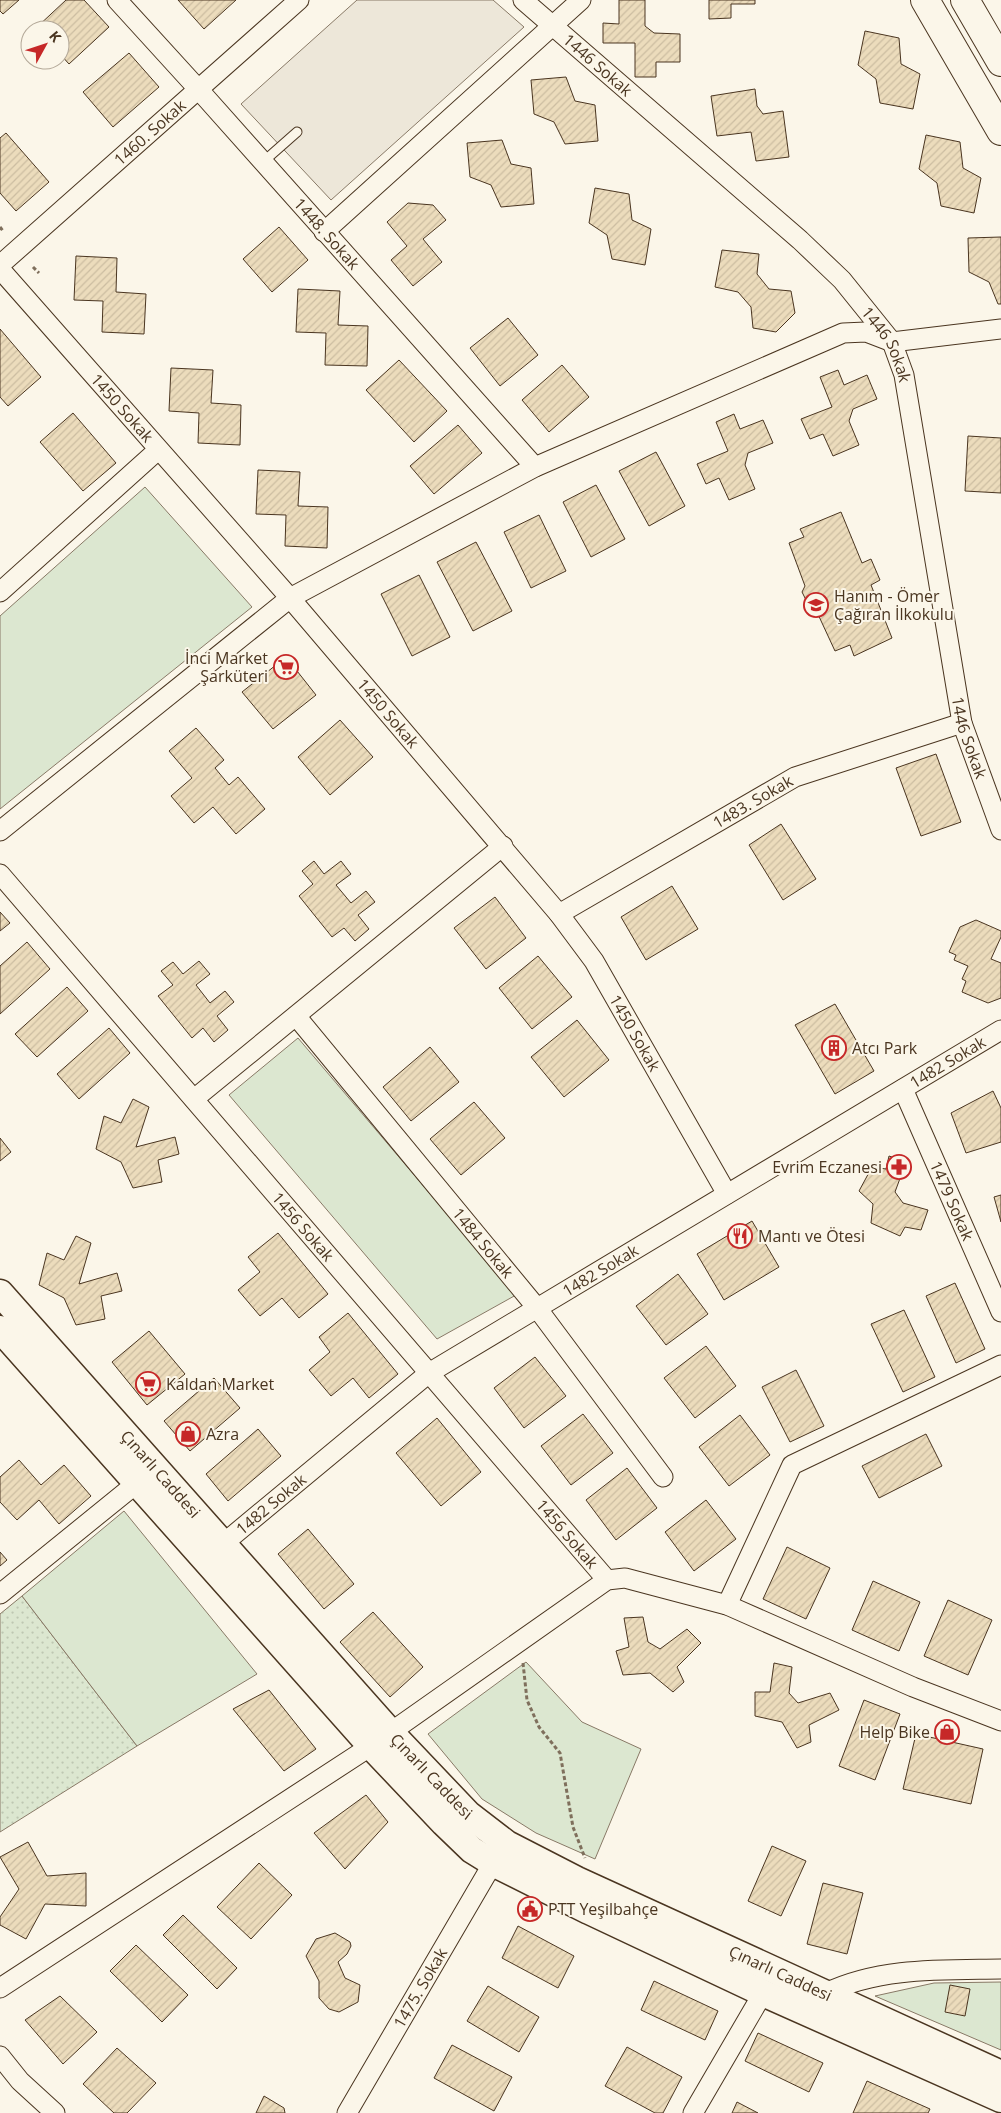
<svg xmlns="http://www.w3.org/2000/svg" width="1001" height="2113" viewBox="0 0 1001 2113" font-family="'Open Sans',sans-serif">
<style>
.grass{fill:url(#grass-dots);stroke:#887966}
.park{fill:#dce7d0;stroke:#887966}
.parking{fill:#ede7d9;stroke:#887966}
.building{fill:url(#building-hatch);stroke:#4a3520}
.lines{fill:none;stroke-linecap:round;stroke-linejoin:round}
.lane-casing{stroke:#4a3520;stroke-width:11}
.street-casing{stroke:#4a3520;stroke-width:21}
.secondary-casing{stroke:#4a3520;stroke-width:29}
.primary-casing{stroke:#4a3520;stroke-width:30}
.path{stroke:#7f6f5c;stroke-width:3;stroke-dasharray:4 2.5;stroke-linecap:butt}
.lane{stroke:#fbf6e9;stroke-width:9}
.street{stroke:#fbf6e9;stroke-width:19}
.secondary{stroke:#fbf6e9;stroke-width:26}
.primary{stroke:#fbf6e9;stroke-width:28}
.labels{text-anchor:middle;stroke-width:4;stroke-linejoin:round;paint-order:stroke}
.street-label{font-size:16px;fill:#4a3520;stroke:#fbf6e9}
.poi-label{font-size:16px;fill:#4a3520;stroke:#fbf6e9;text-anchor:start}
</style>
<defs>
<pattern id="grass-dots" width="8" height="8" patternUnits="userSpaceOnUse" patternTransform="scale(1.25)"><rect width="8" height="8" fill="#dce7d0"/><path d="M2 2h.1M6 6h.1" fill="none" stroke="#bec7b2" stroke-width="1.8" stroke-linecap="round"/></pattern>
<pattern id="building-hatch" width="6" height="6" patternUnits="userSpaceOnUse" patternTransform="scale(1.25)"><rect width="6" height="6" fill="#ecdcbc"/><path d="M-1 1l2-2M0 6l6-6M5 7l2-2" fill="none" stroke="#ccbda1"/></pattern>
</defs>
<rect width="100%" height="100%" fill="#fbf6e9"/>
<path class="grass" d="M 22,1596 L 137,1746 L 0,1832 L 0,1614 Z"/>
<g class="park">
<path d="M 145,487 L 252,607 L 0,809 L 0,616 Z"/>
<path d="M 298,1038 L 516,1295 L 437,1339 L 229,1095 Z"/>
<path d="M 124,1511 L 257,1674 L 137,1746 L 22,1596 Z"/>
<path d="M 526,1662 L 582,1722 L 641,1749 L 595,1859 L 536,1833 L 482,1799 L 428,1734 Z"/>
<path d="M 1001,1982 L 1001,2050 L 875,1996 L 934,1983 Z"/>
</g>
<path class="parking" d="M 357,0 L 493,0 L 524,27 L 331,200 L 241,104 Z"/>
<g class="building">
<path d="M 0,0 L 19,0 L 3,14 L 0,11 Z"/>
<path d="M 66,0 L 84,0 L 109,27 L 69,64 L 60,54 L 60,30 L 38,30 L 36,28 Z"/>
<path d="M 178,0 L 236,0 L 204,29 Z"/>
<path d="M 619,0 L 645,0 L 645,26 L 654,33 L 680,34 L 680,62 L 656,62 L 656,77 L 635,77 L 635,43 L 603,43 L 603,23 L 619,24 Z"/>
<path d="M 709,0 L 755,0 L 755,4 L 731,4 L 731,18 L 709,19 Z"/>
<path d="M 865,31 L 899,38 L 901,64 L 920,74 L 913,109 L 880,103 L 876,79 L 858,65 Z"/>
<path d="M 129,53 L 159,87 L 113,127 L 83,92 Z"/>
<path d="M 566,77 L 575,101 L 595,105 L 598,141 L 565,144 L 554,122 L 534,114 L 531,80 Z"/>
<path d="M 755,89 L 757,106 L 763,114 L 783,111 L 789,157 L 756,161 L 751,132 L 717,136 L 711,96 Z"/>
<path d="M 6,133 L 49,182 L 16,211 L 0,193 L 0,138 Z"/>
<path d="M 926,135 L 960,142 L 963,168 L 981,178 L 974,213 L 941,206 L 937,183 L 919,169 Z"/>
<path d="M 502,140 L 511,164 L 531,168 L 534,204 L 501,207 L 491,185 L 470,177 L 467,143 Z"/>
<path d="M 595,188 L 629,194 L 632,220 L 651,229 L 645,265 L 612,259 L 607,235 L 589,223 Z"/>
<path d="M 408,203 L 433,205 L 446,220 L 423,239 L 442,262 L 413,286 L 391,260 L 407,246 L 387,222 Z"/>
<path d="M 279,227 L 308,260 L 272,292 L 243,259 Z"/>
<path d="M 1001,237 L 1001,304 L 998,304 L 989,282 L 969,272 L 968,238 Z"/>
<path d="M 722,250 L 759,254 L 757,274 L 769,289 L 791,291 L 795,313 L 776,332 L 753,328 L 751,307 L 738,292 L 715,287 Z"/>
<path d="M 76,256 L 117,258 L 116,292 L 146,294 L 144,334 L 102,332 L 103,301 L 74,300 Z"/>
<path d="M 298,289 L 340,291 L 338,325 L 368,326 L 367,366 L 325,365 L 326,333 L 296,332 Z"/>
<path d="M 508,318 L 538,355 L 500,386 L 470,348 Z"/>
<path d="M 0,329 L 41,377 L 8,406 L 0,397 Z"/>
<path d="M 399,360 L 447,411 L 414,442 L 366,390 Z"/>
<path d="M 562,365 L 589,397 L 549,432 L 522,400 Z"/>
<path d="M 171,368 L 213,370 L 211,403 L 241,405 L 240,445 L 198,443 L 199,413 L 169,411 Z"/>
<path d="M 838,370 L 844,385 L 867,375 L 877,399 L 853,409 L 849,421 L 859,445 L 833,456 L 823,434 L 810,439 L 801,419 L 832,407 L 820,377 Z"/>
<path d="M 73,413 L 116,463 L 83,491 L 40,442 Z"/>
<path d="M 734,414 L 740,429 L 763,420 L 773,443 L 748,453 L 745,465 L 755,489 L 729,500 L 719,478 L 706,484 L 697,464 L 728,451 L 716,422 Z"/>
<path d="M 458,425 L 482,453 L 434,494 L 410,466 Z"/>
<path d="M 968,436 L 1001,438 L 1001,493 L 965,491 Z"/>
<path d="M 656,452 L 685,506 L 649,526 L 619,471 Z"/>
<path d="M 258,470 L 300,472 L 298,506 L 328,507 L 327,548 L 285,546 L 286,515 L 256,514 Z"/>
<path d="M 596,485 L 625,539 L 591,557 L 563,502 Z"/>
<path d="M 841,512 L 862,563 L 871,559 L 880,580 L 871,585 L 892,638 L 854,656 L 850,645 L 835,651 L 816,610 L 810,608 L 802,592 L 805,586 L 789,543 L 804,537 L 800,529 Z"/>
<path d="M 539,515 L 566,571 L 531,588 L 504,532 Z"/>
<path d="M 476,542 L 512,611 L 473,631 L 437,562 Z"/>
<path d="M 419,575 L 450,637 L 412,656 L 381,594 Z"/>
<path d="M 286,657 L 316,695 L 273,729 L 242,692 Z"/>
<path d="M 340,720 L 373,757 L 330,795 L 298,757 Z"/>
<path d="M 196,728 L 224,760 L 215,768 L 229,785 L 238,777 L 265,809 L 236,834 L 213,807 L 194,823 L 171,796 L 192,778 L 169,751 Z"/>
<path d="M 936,754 L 961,822 L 921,836 L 896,768 Z"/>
<path d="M 781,824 L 816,879 L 783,900 L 749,845 Z"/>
<path d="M 314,861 L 324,874 L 341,861 L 351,874 L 336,885 L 351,903 L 366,891 L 375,902 L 358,915 L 369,929 L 355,941 L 344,928 L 332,937 L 299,896 L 313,884 L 302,871 Z"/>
<path d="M 672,886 L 698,929 L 646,960 L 621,917 Z"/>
<path d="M 495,897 L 526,938 L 486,969 L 454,928 Z"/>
<path d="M 0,912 L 10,923 L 0,931 Z"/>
<path d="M 976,920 L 1001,931 L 1001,937 L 991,959 L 1001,963 L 1001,998 L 988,1003 L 962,992 L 966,981 L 962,979 L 968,966 L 954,960 L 956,955 L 949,952 L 960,927 Z"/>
<path d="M 27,942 L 50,969 L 0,1014 L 0,966 Z"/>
<path d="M 538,956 L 572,997 L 532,1029 L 499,988 Z"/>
<path d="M 199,961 L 210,974 L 196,985 L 210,1003 L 225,991 L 234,1002 L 217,1016 L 228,1030 L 214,1042 L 203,1028 L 192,1038 L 158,996 L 173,985 L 161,971 L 173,962 L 183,974 Z"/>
<path d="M 67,987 L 88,1011 L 37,1057 L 15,1034 Z"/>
<path d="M 835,1004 L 874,1071 L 835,1094 L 795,1025 Z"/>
<path d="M 577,1020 L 609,1060 L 564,1097 L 531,1057 Z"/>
<path d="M 109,1028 L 130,1053 L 79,1099 L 57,1074 Z"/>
<path d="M 430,1047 L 459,1082 L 411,1121 L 383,1087 Z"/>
<path d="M 993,1091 L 1001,1108 L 1001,1142 L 966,1153 L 951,1113 Z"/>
<path d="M 133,1099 L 149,1107 L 136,1147 L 175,1137 L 179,1154 L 158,1160 L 162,1182 L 133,1188 L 121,1162 L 96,1149 L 104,1116 L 121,1123 Z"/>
<path d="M 474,1102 L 505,1138 L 461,1175 L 430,1139 Z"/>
<path d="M 0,1138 L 11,1152 L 0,1161 Z"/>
<path d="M 889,1156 L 906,1162 L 895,1192 L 903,1203 L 928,1210 L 921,1230 L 905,1227 L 900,1236 L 871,1223 L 873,1204 L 859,1191 L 872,1167 L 886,1169 Z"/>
<path d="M 1001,1195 L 1001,1222 L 994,1197 Z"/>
<path d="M 752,1221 L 779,1267 L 724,1300 L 697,1254 Z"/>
<path d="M 278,1233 L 328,1294 L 299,1318 L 282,1298 L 260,1316 L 238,1290 L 260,1272 L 248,1257 Z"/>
<path d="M 76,1236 L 91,1243 L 79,1284 L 117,1273 L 122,1291 L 101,1296 L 105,1319 L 76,1325 L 64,1298 L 39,1285 L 47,1253 L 64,1260 Z"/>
<path d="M 678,1274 L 708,1314 L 666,1345 L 636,1306 Z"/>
<path d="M 955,1283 L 985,1349 L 956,1363 L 926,1296 Z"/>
<path d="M 904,1310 L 935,1377 L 903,1392 L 871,1324 Z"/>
<path d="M 348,1313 L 398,1374 L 369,1398 L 353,1378 L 331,1396 L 309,1370 L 330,1352 L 319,1337 Z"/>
<path d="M 149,1331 L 185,1374 L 147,1405 L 112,1362 Z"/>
<path d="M 706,1346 L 736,1386 L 695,1418 L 664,1378 Z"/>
<path d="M 535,1357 L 566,1396 L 524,1428 L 494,1388 Z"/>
<path d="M 796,1370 L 824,1426 L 790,1442 L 762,1387 Z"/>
<path d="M 214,1378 L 240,1408 L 190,1451 L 164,1421 Z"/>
<path d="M 583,1414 L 613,1453 L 571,1485 L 541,1446 Z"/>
<path d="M 740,1415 L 770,1455 L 729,1486 L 699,1447 Z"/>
<path d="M 437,1418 L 481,1472 L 441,1506 L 396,1453 Z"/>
<path d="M 258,1429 L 281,1456 L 228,1501 L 206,1474 Z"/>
<path d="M 926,1434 L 942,1466 L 879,1498 L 862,1466 Z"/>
<path d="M 19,1460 L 41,1485 L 64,1465 L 91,1496 L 59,1524 L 39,1500 L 17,1520 L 0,1502 L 0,1477 Z"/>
<path d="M 627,1468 L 657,1508 L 616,1540 L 586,1500 Z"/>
<path d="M 706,1500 L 736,1539 L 694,1571 L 665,1532 Z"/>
<path d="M 308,1529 L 354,1584 L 324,1609 L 278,1554 Z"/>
<path d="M 787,1547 L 830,1568 L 806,1619 L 763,1599 Z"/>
<path d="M 0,1552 L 7,1560 L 0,1566 Z"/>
<path d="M 873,1581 L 920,1602 L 899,1651 L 852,1630 Z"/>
<path d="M 948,1600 L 992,1620 L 968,1675 L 924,1656 Z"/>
<path d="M 373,1612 L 423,1667 L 390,1697 L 340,1642 Z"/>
<path d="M 643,1617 L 648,1642 L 660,1649 L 687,1629 L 701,1643 L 677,1667 L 684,1682 L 673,1692 L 650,1673 L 623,1675 L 616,1651 L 629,1647 L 624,1618 Z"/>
<path d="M 774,1663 L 792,1667 L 789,1693 L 798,1703 L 830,1693 L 839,1710 L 809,1725 L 811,1742 L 797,1748 L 782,1722 L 755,1716 L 755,1692 L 770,1692 Z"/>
<path d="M 269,1690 L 316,1749 L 284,1771 L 233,1709 Z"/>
<path d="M 864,1700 L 900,1714 L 875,1780 L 839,1766 Z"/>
<path d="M 916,1734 L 983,1749 L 971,1804 L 903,1789 Z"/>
<path d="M 366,1795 L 388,1822 L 345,1869 L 314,1833 Z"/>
<path d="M 28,1842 L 47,1876 L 86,1873 L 86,1906 L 45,1904 L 26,1939 L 0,1925 L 0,1917 L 19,1889 L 0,1857 Z"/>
<path d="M 772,1846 L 806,1861 L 781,1916 L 748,1901 Z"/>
<path d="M 259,1863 L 292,1895 L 251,1939 L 217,1907 Z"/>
<path d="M 823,1883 L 863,1893 L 847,1954 L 807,1944 Z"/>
<path d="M 183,1915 L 237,1968 L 217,1989 L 163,1935 Z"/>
<path d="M 518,1926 L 574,1956 L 558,1988 L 502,1958 Z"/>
<path d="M 335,1933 L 350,1942 L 351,1946 L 347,1954 L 338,1962 L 345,1978 L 360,1985 L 358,2002 L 339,2012 L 329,2009 L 319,1998 L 319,1981 L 306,1956 L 316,1939 Z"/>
<path d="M 136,1945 L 188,1995 L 162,2022 L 110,1971 Z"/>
<path d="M 654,1981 L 718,2011 L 705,2040 L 641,2010 Z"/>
<path d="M 950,1985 L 970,1989 L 965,2016 L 945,2012 Z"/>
<path d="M 488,1986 L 539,2017 L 519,2052 L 467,2021 Z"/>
<path d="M 60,1996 L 97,2032 L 63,2064 L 25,2020 Z"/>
<path d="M 758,2033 L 823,2063 L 809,2092 L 745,2061 Z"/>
<path d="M 452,2045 L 512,2077 L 494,2111 L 434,2078 Z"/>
<path d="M 627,2047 L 682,2077 L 663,2113 L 655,2113 L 605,2086 Z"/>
<path d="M 117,2048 L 156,2083 L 127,2113 L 114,2113 L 83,2084 Z"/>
<path d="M 867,2081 L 930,2109 L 928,2113 L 853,2113 Z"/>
<path d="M 264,2096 L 284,2108 L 285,2113 L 256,2113 Z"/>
<path d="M 737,2102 L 758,2113 L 732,2113 Z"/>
</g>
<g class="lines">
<defs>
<path id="lane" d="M 263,162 L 297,132"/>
<g id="street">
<path id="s1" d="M 117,0 L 199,90 L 535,467"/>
<path id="s2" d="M 523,0 L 800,240 L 842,280 L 892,342 L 904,375 L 962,723 L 1001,830"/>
<path d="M 324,232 L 581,0"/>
<path id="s3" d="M 0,265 L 299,0"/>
<path id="s4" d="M 0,269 L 290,598 L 559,914 L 594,961 L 727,1194"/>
<path d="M 0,592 L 158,450"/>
<path d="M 0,831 L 290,598 L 535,467 L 843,333 L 866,332 L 892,342 L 1001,329"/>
<path id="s5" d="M 0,874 L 607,1580"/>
<path id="s6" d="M 559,914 L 795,777 L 962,723"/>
<path id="s7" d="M 296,1016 L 537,1308 L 663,1477"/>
<path id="s8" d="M 903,1089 L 1001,1312"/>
<path d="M 194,1099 L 503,846"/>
<path id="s9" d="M 224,1543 L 429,1373 L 1001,1030"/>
<path d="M 0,1594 L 137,1483"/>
<path d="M 727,1605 L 792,1465 L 1001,1365"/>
<path d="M 0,1988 L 371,1746 L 607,1580 L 625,1578 L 727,1605 L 913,1687 L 1001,1721"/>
<path d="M 826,1993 C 880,1967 942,1970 1001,1969"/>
<path d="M 0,2056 L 20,2081 L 55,2113"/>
<path id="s10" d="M 347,2113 L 493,1863"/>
<path d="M 693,2113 L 763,1993"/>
</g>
<g id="secondary">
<path id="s11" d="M 0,1293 L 390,1732 L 468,1814 L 507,1844 L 577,1880 L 1001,2074"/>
<path d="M 0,1329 L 371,1746 L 444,1823 L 472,1850 L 493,1863 L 589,1911 L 763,1993 L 1001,2099"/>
</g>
<g id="primary">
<path d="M 925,0 L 1001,131"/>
<path d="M 965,0 L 1001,62"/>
</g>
</defs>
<use href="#lane" class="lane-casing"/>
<use href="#street" class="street-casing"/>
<use href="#secondary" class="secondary-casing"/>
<use href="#primary" class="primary-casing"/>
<g class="path">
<path d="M 0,227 L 3,231"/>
<path d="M 33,267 L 39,273"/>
<path d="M 523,1663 L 527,1700 L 539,1727 L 560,1753 L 573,1827 L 585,1858"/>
</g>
<use href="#lane" class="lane"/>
<use href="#street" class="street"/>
<use href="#secondary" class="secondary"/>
<use href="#primary" class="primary"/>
</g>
<defs>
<symbol id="school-ring" viewBox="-11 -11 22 22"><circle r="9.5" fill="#fbf6e9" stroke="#c62828" stroke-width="1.5"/><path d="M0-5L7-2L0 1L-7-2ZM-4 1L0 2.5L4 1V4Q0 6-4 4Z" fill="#c62828"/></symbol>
<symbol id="supermarket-ring" viewBox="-11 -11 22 22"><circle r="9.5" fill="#fbf6e9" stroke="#c62828" stroke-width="1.5"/><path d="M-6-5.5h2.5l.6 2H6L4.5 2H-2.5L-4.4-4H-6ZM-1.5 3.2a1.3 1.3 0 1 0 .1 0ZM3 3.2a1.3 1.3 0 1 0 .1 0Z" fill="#c62828"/></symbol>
<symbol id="building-ring" viewBox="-11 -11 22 22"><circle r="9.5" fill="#fbf6e9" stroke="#c62828" stroke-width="1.5"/><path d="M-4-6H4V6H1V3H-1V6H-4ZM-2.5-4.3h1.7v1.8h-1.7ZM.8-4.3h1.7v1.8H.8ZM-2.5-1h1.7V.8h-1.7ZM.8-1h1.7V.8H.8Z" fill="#c62828"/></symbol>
<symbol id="pharmacy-ring" viewBox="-11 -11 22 22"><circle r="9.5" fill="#fbf6e9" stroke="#c62828" stroke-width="1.5"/><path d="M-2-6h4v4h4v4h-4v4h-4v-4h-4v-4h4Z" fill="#c62828"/></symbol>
<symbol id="restaurant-ring" viewBox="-11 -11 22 22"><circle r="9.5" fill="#fbf6e9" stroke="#c62828" stroke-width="1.5"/><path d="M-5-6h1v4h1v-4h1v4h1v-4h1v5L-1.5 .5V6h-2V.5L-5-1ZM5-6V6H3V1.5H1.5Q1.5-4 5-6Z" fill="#c62828"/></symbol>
<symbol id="shop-ring" viewBox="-11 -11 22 22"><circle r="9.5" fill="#fbf6e9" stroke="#c62828" stroke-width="1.5"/><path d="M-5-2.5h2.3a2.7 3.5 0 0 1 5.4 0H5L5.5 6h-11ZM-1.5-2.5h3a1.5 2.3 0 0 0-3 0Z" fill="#c62828"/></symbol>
<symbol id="civic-ring" viewBox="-11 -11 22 22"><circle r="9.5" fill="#fbf6e9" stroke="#c62828" stroke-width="1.5"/><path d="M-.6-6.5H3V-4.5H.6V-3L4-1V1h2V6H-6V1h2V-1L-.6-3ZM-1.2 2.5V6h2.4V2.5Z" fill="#c62828"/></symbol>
</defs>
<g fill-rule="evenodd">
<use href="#school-ring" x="802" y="591" width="28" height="28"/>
<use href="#supermarket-ring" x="272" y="653" width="28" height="28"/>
<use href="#building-ring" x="820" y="1034" width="28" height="28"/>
<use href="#pharmacy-ring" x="885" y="1153" width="28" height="28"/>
<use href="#restaurant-ring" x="726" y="1222" width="28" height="28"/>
<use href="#supermarket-ring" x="134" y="1370" width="28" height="28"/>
<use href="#shop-ring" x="174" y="1420" width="28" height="28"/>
<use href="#shop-ring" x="933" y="1718" width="28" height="28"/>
<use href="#civic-ring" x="516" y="1895" width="28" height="28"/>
</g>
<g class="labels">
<g class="street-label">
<text dy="6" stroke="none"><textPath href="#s2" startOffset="99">1446 Sokak</textPath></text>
<text dy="6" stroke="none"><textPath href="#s3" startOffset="200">1460. Sokak</textPath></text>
<text dy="6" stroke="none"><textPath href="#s1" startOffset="314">1448. Sokak</textPath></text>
<text dy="6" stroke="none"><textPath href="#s2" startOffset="504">1446 Sokak</textPath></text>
<text dy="6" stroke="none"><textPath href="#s4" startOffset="185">1450 Sokak</textPath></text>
<text dy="6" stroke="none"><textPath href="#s4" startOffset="590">1450 Sokak</textPath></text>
<text dy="6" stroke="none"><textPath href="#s2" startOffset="908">1446 Sokak</textPath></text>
<text dy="6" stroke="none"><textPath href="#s6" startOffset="224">1483. Sokak</textPath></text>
<text dy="6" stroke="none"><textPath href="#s4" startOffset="995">1450 Sokak</textPath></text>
<text dy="6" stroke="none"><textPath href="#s9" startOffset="871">1482 Sokak</textPath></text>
<text dy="6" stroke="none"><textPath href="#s8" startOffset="122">1479 Sokak</textPath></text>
<text dy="6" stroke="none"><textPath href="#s5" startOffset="465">1456 Sokak</textPath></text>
<text dy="6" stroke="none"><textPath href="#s7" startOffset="294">1484 Sokak</textPath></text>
<text dy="6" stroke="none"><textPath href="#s9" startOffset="466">1482 Sokak</textPath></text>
<text dy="6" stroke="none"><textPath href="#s11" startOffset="242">Çınarlı Caddesi</textPath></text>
<text dy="6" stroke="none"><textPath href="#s9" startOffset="61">1482 Sokak</textPath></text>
<text dy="6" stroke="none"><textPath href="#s5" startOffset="870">1456 Sokak</textPath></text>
<text dy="6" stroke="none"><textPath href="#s11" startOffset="648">Çınarlı Caddesi</textPath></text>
<text dy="6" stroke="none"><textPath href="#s11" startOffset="1052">Çınarlı Caddesi</textPath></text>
<text dy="6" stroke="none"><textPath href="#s10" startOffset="145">1475. Sokak</textPath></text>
</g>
<g class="poi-label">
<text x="834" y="602">Hanım - Ömer<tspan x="834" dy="18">Çağıran İlkokulu</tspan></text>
<text x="268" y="664" text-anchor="end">İnci Market<tspan x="268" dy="18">Şarküteri</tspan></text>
<text x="852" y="1054">Atcı Park</text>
<text x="882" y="1173" text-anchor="end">Evrim Eczanesi</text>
<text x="758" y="1242">Mantı ve Ötesi</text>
<text x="166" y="1390">Kaldan Market</text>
<text x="206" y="1440">Azra</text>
<text x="930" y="1738" text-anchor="end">Help Bike</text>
<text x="548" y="1915">PTT Yeşilbahçe</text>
</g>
</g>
<g transform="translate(45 45) rotate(50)"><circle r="24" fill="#fbf6e9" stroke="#b4a999"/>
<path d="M0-4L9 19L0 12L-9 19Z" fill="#c62828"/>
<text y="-8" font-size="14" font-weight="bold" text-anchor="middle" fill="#4a3520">K</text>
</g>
</svg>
